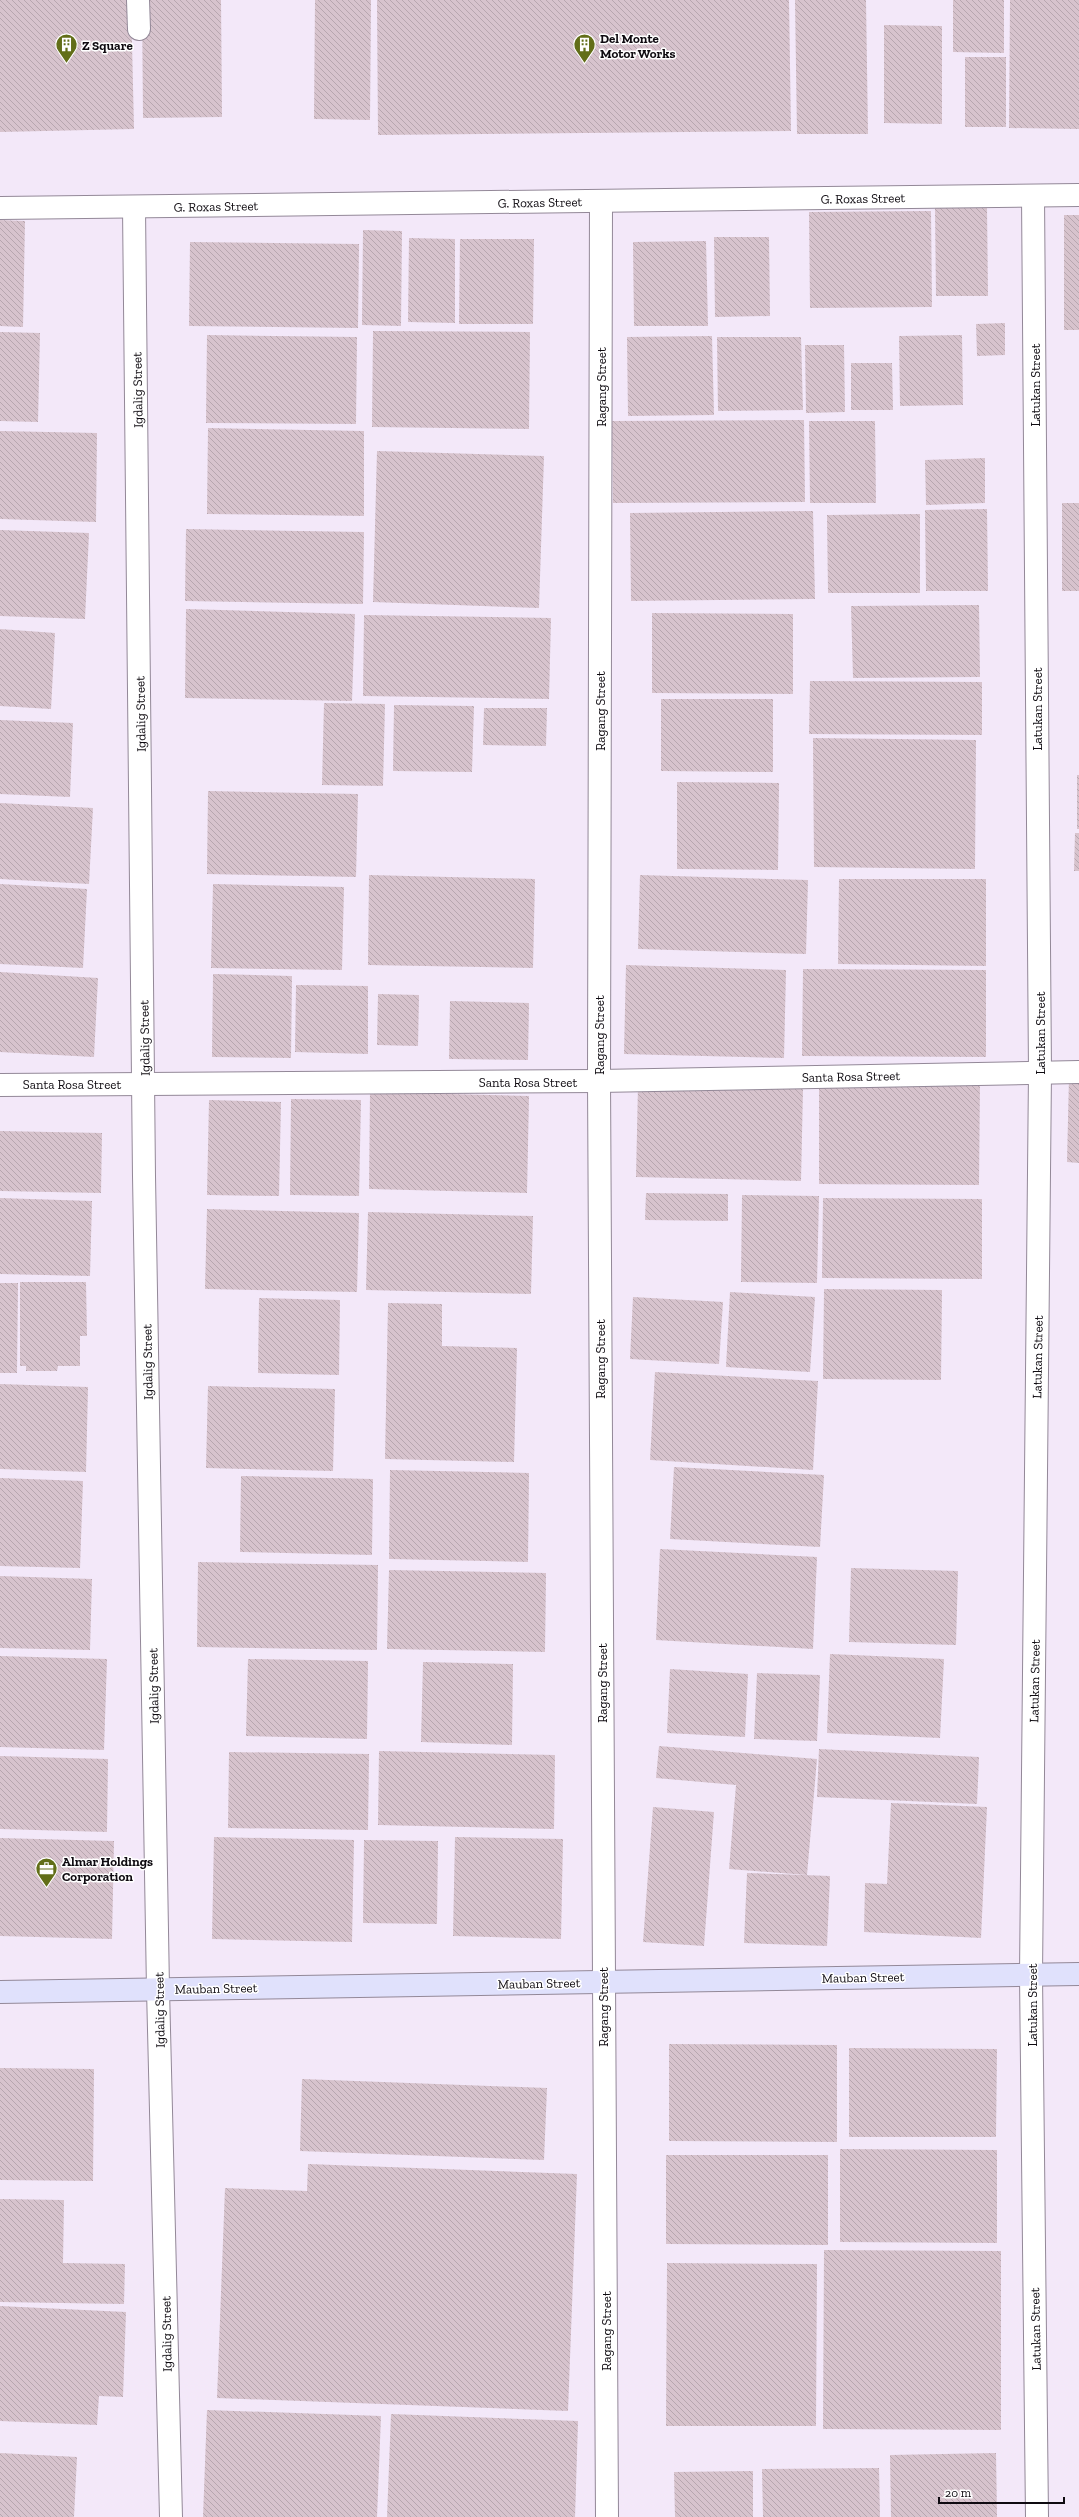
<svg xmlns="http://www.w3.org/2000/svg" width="1079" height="2517" viewBox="0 0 1079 2517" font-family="'Zilla Slab',serif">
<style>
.building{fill:url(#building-back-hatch)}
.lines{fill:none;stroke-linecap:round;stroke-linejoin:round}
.lane-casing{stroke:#938898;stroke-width:24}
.street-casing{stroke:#938898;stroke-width:24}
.secondary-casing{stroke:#938898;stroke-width:24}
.lane{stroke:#fff;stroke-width:22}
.street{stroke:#fff;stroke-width:22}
.secondary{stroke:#e0e1fc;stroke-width:22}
.labels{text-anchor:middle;stroke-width:3;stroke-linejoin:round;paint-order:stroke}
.poi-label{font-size:13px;font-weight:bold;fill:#0e0a10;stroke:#fff;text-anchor:start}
.street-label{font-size:13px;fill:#0e0a10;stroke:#fff}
</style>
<defs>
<pattern id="building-back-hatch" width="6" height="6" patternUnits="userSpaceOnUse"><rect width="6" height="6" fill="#d7c3cd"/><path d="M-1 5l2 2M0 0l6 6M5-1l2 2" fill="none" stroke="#b7a6af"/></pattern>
</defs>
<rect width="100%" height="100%" fill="#f3e8f9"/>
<g class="building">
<path d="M 0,0 L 131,0 L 134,129 L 0,132 Z"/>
<path d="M 142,0 L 221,0 L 222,117 L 143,118 Z"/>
<path d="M 315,0 L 371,0 L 370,120 L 314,119 Z"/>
<path d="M 377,0 L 789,0 L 791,131 L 378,135 Z"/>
<path d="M 795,0 L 866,0 L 868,134 L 797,134 Z"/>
<path d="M 953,0 L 1004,0 L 1004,53 L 953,52 Z"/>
<path d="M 1010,0 L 1079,0 L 1079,129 L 1009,128 Z"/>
<path d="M 884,25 L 942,26 L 942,124 L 884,123 Z"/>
<rect x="965" y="57" width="41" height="70"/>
<path d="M 987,207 L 988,296 L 936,296 L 935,208 Z"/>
<path d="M 931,211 L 932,307 L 810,308 L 809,212 Z"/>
<rect x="1064" y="215" width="15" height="115"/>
<path d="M 0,220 L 25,221 L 23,327 L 0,326 Z"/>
<path d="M 363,230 L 402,231 L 401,326 L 362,325 Z"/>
<path d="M 714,237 L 769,237 L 770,316 L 715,317 Z"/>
<path d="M 409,238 L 455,239 L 455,323 L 408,322 Z"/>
<path d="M 460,239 L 534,239 L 533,324 L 459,324 Z"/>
<path d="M 706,241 L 708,326 L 634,326 L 633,242 Z"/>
<path d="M 190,242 L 359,244 L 358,328 L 189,326 Z"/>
<path d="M 1005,323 L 1005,355 L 977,356 L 976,324 Z"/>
<path d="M 373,331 L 530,332 L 529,429 L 372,427 Z"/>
<path d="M 0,332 L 40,333 L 38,422 L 0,421 Z"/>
<path d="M 207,335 L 357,337 L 356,424 L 206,423 Z"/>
<path d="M 962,335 L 963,405 L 900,406 L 899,336 Z"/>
<path d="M 712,336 L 714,415 L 628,416 L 627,337 Z"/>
<path d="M 717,337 L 801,337 L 803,410 L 718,411 Z"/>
<path d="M 805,345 L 844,345 L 845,412 L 806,413 Z"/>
<path d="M 851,363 L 892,363 L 893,410 L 851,410 Z"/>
<path d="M 804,420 L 805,502 L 613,503 L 612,421 Z"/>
<path d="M 809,421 L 875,421 L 876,503 L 810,503 Z"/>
<path d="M 208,428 L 364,431 L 364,516 L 207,514 Z"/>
<path d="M 0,431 L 97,433 L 96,522 L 0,519 Z"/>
<path d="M 377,451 L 544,456 L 539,608 L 373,602 Z"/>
<path d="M 985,458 L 985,503 L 926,505 L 925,460 Z"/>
<rect x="1062" y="503" width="17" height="88"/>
<path d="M 987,509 L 988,591 L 926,591 L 925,510 Z"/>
<path d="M 813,511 L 815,599 L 631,601 L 630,513 Z"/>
<path d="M 920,514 L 920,593 L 828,593 L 827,515 Z"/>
<path d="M 186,529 L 364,532 L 363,604 L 185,601 Z"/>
<path d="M 0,530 L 89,533 L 85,619 L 0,616 Z"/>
<path d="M 979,605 L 980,677 L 853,678 L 851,606 Z"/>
<path d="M 186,609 L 355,614 L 352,701 L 185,698 Z"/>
<path d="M 652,613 L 793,614 L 793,694 L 652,693 Z"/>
<path d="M 364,615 L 551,618 L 549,699 L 363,696 Z"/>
<path d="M 0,629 L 55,633 L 51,709 L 0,706 Z"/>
<path d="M 810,681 L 982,682 L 982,735 L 809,734 Z"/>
<path d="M 661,699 L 773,699 L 773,772 L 661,771 Z"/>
<path d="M 324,703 L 385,704 L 383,786 L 322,785 Z"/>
<path d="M 394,705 L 474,706 L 472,772 L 393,771 Z"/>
<path d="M 484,708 L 547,708 L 546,746 L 483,745 Z"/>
<path d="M 0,720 L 73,723 L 70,797 L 0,794 Z"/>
<path d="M 813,738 L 976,740 L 975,869 L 814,867 Z"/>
<rect x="1077" y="775" width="2" height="54"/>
<path d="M 677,782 L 779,783 L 778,870 L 677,869 Z"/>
<path d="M 208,791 L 358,794 L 356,877 L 207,874 Z"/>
<path d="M 0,803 L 93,808 L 89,884 L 0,879 Z"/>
<path d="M 1075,833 L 1079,833 L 1079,871 L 1074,871 Z"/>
<path d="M 369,875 L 535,879 L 533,968 L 368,965 Z"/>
<path d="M 640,875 L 808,880 L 806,954 L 638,949 Z"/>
<path d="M 839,879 L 986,879 L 986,966 L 838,964 Z"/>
<path d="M 0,884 L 87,889 L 83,968 L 0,964 Z"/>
<path d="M 213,884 L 344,887 L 342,970 L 211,968 Z"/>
<path d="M 626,965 L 786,970 L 784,1058 L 624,1054 Z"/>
<path d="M 803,969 L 986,970 L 986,1057 L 802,1056 Z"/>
<path d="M 0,972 L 98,978 L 94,1057 L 0,1052 Z"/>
<path d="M 213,974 L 292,976 L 291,1058 L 212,1057 Z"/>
<path d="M 296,985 L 368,986 L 368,1054 L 295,1052 Z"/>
<path d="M 378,994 L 419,995 L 418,1046 L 377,1045 Z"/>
<path d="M 450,1001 L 529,1003 L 528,1060 L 449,1059 Z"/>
<path d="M 1069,1077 L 1079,1077 L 1079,1163 L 1067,1162 Z"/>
<path d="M 819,1080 L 980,1081 L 979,1185 L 819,1184 Z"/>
<path d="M 638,1085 L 803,1089 L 801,1181 L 636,1177 Z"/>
<path d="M 370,1092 L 529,1096 L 527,1193 L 369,1189 Z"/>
<path d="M 291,1099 L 361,1100 L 359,1196 L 290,1195 Z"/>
<path d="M 209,1100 L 281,1102 L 279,1196 L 207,1195 Z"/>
<path d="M 0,1131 L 102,1133 L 101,1193 L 0,1191 Z"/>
<path d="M 646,1193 L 728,1194 L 728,1221 L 645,1220 Z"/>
<path d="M 742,1195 L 819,1196 L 817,1283 L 741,1282 Z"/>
<path d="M 0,1198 L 92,1201 L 90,1276 L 0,1274 Z"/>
<path d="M 823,1198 L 982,1199 L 982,1279 L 822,1278 Z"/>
<path d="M 207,1209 L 359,1213 L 357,1292 L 205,1289 Z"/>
<path d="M 368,1212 L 533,1216 L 531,1294 L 366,1290 Z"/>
<path d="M 20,1282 L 86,1282 L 87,1336 L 80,1336 L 80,1366 L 58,1366 L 57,1371 L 26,1371 L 26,1366 L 20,1366 Z"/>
<path d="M 0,1283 L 18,1283 L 17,1373 L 0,1373 Z"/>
<path d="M 824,1289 L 942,1290 L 941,1380 L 823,1379 Z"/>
<path d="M 730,1292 L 815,1297 L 810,1372 L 726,1367 Z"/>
<path d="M 633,1297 L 723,1302 L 719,1364 L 630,1359 Z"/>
<path d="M 259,1298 L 340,1300 L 339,1375 L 258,1373 Z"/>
<path d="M 388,1303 L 442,1304 L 442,1346 L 517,1348 L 514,1462 L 385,1459 Z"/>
<path d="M 655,1372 L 818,1381 L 813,1470 L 650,1460 Z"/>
<path d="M 0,1384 L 88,1387 L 86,1472 L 0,1469 Z"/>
<path d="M 208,1386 L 335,1389 L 333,1471 L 206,1468 Z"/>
<path d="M 674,1467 L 824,1475 L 820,1547 L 670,1539 Z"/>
<path d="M 390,1470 L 529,1473 L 528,1562 L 389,1559 Z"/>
<path d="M 241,1476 L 373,1479 L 372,1555 L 240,1552 Z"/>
<path d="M 0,1478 L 83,1481 L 80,1568 L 0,1566 Z"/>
<path d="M 660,1549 L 817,1557 L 813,1649 L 656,1640 Z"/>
<path d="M 198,1562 L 378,1565 L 377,1650 L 197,1647 Z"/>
<path d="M 851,1568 L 958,1571 L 956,1645 L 849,1642 Z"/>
<path d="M 389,1570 L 546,1573 L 545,1652 L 387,1649 Z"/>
<path d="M 0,1576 L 92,1579 L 90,1650 L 0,1648 Z"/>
<path d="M 830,1654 L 944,1659 L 940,1738 L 827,1733 Z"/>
<path d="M 0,1656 L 107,1659 L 104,1750 L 0,1747 Z"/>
<path d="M 248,1659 L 368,1661 L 367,1739 L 246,1736 Z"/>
<path d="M 423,1662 L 513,1664 L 512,1745 L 421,1742 Z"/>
<path d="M 670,1669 L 748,1674 L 745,1737 L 667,1733 Z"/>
<path d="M 757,1673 L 820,1675 L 817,1741 L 754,1739 Z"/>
<path d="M 659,1746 L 817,1759 L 807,1875 L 729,1869 L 736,1785 L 656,1778 Z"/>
<path d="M 819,1749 L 979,1757 L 977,1804 L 817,1797 Z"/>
<path d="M 379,1751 L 555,1755 L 554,1829 L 378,1825 Z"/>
<path d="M 229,1752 L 369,1754 L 368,1830 L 228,1828 Z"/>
<path d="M 0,1756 L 108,1759 L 107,1832 L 0,1829 Z"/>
<path d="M 891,1803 L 987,1807 L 981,1938 L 864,1932 L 865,1883 L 887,1884 Z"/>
<path d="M 653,1807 L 714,1812 L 704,1946 L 643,1942 Z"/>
<path d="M 214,1837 L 354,1840 L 352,1942 L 212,1939 Z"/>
<path d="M 455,1837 L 563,1839 L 561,1939 L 453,1936 Z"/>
<path d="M 0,1838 L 114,1841 L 112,1939 L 0,1936 Z"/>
<path d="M 364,1840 L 438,1841 L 437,1924 L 363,1923 Z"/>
<path d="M 747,1873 L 830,1876 L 827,1946 L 744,1943 Z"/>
<path d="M 669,2044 L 837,2045 L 837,2142 L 669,2141 Z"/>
<path d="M 849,2048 L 997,2049 L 996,2137 L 849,2137 Z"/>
<path d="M 0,2068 L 94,2069 L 93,2181 L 0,2180 Z"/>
<path d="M 302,2079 L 547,2088 L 544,2160 L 300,2151 Z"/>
<path d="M 840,2149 L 997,2150 L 997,2243 L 840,2242 Z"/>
<path d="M 666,2155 L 828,2155 L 828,2245 L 666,2244 Z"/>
<path d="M 308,2164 L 577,2174 L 568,2411 L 217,2398 L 225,2188 L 307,2191 Z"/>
<path d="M 0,2199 L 64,2200 L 63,2263 L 125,2264 L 124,2304 L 0,2302 Z"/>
<path d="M 824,2250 L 1001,2251 L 1001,2430 L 823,2429 Z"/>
<path d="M 667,2263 L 817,2264 L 816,2426 L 666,2426 Z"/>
<path d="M 0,2306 L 126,2312 L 123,2397 L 99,2396 L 97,2425 L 0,2421 Z"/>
<path d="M 207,2410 L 381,2416 L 377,2517 L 203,2517 Z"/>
<path d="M 391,2414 L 578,2421 L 575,2517 L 387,2517 Z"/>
<path d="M 0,2453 L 77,2457 L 74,2517 L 0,2517 Z"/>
<path d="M 996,2453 L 997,2517 L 891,2517 L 890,2455 Z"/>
<path d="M 879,2468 L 880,2517 L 763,2517 L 762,2469 Z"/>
<path d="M 753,2471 L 753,2517 L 675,2517 L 674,2472 Z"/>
</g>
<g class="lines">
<defs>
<path id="lane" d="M 138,0 L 139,29"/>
<g id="street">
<path d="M 1033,196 L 1040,1072 L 1031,1975 L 1037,2517"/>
<path d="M 601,201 L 599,1081 L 607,2517"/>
<path d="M 134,207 L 144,1176 L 158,1989 L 171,2517"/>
<path d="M 0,208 L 1079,195"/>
<path d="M 0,1085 L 599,1081 L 1079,1072"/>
</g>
<path id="secondary" d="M 0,1992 L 1079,1974"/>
</defs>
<use href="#lane" class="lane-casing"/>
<use href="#street" class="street-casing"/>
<use href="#secondary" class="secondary-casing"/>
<use href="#lane" class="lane"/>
<use href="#street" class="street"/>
<use href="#secondary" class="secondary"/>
</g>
<defs>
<symbol id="building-pin" viewBox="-11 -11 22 30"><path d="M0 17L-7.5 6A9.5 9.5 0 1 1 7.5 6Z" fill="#626e18" stroke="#fff"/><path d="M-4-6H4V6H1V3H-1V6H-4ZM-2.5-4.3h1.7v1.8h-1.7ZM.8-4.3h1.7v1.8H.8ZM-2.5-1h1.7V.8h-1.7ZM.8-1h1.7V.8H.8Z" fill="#fff"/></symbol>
<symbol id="office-pin" viewBox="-11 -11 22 30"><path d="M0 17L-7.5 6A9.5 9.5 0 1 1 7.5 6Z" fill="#626e18" stroke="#fff"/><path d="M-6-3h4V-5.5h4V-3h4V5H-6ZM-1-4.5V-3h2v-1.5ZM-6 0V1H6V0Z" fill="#fff"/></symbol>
</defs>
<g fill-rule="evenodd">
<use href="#building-pin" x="54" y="32" width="25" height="34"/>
<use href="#building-pin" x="572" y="32" width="25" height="34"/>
<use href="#office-pin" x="34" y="1856" width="25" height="34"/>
</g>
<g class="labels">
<g class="poi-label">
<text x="600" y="43">Del Monte<tspan x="600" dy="15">Motor Works</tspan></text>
<text x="82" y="50">Z Square</text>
<text x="62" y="1866">Almar Holdings<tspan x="62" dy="15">Corporation</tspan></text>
</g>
<g class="street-label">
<text transform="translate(863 198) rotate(-1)" y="5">G. Roxas Street</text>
<text transform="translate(540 202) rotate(-1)" y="5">G. Roxas Street</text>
<text transform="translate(216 206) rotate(-1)" y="5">G. Roxas Street</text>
<text transform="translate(1035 385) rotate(-90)" y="5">Latukan Street</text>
<text transform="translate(601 387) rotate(-90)" y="5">Ragang Street</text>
<text transform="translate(137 390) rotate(-91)" y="5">Igdalig Street</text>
<text transform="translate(1037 709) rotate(-90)" y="5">Latukan Street</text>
<text transform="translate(600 711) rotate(-90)" y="5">Ragang Street</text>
<text transform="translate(140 714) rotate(-91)" y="5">Igdalig Street</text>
<text transform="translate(1040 1033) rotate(-90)" y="5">Latukan Street</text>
<text transform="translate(599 1035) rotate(-90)" y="5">Ragang Street</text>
<text transform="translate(144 1038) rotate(-91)" y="5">Igdalig Street</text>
<text transform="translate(851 1076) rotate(-1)" y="5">Santa Rosa Street</text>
<text x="528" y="1087">Santa Rosa Street</text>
<text x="72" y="1089">Santa Rosa Street</text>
<text transform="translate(1037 1357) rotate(-89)" y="5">Latukan Street</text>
<text transform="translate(600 1359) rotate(-90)" y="5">Ragang Street</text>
<text transform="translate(147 1362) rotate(-91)" y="5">Igdalig Street</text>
<text transform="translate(1034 1681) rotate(-89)" y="5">Latukan Street</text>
<text transform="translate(602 1683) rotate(-90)" y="5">Ragang Street</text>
<text transform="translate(153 1686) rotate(-91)" y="5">Igdalig Street</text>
<text transform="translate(863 1977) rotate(-1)" y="5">Mauban Street</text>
<text transform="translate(539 1983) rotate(-1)" y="5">Mauban Street</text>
<text transform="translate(216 1988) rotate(-1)" y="5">Mauban Street</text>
<text transform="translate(1032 2005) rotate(-90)" y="5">Latukan Street</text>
<text transform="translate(603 2007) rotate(-90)" y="5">Ragang Street</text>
<text transform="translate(159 2010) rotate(-91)" y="5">Igdalig Street</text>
<text transform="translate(1035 2329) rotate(-91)" y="5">Latukan Street</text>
<text transform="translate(606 2331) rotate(-90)" y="5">Ragang Street</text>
<text transform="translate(166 2334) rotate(-91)" y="5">Igdalig Street</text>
</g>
</g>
<path d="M939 2497v6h125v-6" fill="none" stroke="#0e0a10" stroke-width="2"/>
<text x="945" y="2497" font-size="12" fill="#0e0a10" stroke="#ffffff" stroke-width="3" paint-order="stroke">20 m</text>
</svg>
